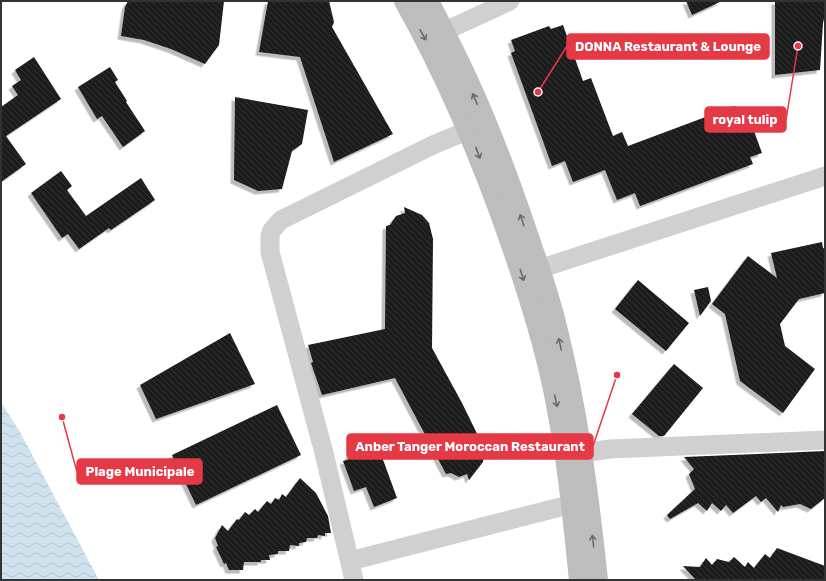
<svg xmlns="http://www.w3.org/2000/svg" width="826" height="581" viewBox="0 0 826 581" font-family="Rubik,sans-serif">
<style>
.water{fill:url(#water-waves)}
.building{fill:url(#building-back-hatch);filter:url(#shadow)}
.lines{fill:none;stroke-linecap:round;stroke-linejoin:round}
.street{stroke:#d0d0d0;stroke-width:19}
.secondary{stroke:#bdbdbd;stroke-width:22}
.oneway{stroke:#6a6a6a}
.leader{fill:none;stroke:#e63946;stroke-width:1.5}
.callout-dot{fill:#e63946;stroke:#fff;stroke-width:1.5}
.callout{fill:#e63946;stroke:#e63946;stroke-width:1.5}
.callout-label{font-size:13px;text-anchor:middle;font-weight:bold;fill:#fff}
</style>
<defs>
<pattern id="water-waves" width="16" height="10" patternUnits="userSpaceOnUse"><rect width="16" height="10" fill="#cfe2ee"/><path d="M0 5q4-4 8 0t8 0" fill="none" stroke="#b2c2cd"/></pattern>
<pattern id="building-back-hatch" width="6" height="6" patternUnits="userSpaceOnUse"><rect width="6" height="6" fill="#1a1a1a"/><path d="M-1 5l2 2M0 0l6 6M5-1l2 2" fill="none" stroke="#333"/></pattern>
<filter id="shadow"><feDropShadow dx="-3.5" dy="3.5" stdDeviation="0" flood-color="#0004"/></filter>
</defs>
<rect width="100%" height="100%" fill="#fff"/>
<path class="water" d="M 1,402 L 20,432 L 99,580 L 1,580 Z"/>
<g class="building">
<path d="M 128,1 L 224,1 L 219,45 L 205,64 L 171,49 L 144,40 L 121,36 L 125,7 Z"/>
<path d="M 268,1 L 329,1 L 334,22 L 332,27 L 393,134 L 334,162 L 300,57 L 259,52 Z"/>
<path d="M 686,1 L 722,1 L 692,15 Z"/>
<path d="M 775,1 L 825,1 L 825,15 L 823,23 L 820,70 L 775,75 Z"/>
<path d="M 563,25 L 583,81 L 591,78 L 613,136 L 622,132 L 628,146 L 735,106 L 739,115 L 747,112 L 762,153 L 750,157 L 753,164 L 640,206 L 635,193 L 617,200 L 605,170 L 573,182 L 565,161 L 552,166 L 511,53 L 515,51 L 511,40 L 549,26 L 551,29 Z"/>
<path d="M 34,57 L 61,99 L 6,136 L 26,164 L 1,182 L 1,107 L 18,95 L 12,86 L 21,80 L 15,70 Z"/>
<path d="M 110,67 L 118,80 L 115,82 L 127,101 L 126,102 L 145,131 L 123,147 L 102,116 L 97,119 L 78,87 Z"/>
<path d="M 235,97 L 308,110 L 302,144 L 292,151 L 282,189 L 258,191 L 234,180 Z"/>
<path d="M 61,171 L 72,186 L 67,190 L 86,216 L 141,178 L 155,200 L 111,230 L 109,228 L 79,249 L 68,234 L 62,238 L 31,193 Z"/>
<path d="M 404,207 L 422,215 L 429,223 L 433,239 L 432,348 L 462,403 L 485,450 L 483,462 L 469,480 L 467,474 L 459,477 L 451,473 L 446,474 L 395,378 L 322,395 L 311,363 L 313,362 L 308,345 L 385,329 L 386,226 L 390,225 L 396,216 L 405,213 Z"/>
<path d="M 822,242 L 823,248 L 825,249 L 825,293 L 799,299 L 780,324 L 785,346 L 815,369 L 783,413 L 740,381 L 725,314 L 712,304 L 748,256 L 777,278 L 771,253 Z"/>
<path d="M 638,280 L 689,323 L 666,351 L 615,309 Z"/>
<path d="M 708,287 L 711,301 L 700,316 L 694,290 Z"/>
<path d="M 230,333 L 255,384 L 156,419 L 140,385 Z"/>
<path d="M 674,364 L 703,388 L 664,436 L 659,436 L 632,414 Z"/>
<path d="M 277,405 L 301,455 L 196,505 L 172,455 Z"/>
<path d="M 374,435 L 397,498 L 374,507 L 366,487 L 354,491 L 343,461 L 350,459 L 348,455 L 359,451 L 356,442 Z"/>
<path d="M 825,451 L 825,498 L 811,509 L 800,504 L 783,507 L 781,505 L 778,512 L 766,498 L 761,502 L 756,496 L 733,513 L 726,505 L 721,511 L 712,503 L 707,511 L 698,503 L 670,519 L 667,515 L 695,489 L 689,474 L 694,469 L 684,457 Z"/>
<path d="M 300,478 L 316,493 L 328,516 L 331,533 L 325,533 L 325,536 L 318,535 L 317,538 L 307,538 L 306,542 L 299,543 L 299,546 L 290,545 L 289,551 L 278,551 L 278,554 L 269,555 L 270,560 L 261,560 L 261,562 L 244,562 L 243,570 L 229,570 L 226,563 L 224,564 L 216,547 L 218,546 L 215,538 L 222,525 L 228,531 L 237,519 L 239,520 L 245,512 L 249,515 L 255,509 L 258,512 L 267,501 L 271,504 L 275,498 L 279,500 L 282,494 L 286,497 Z"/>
<path d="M 777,548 L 825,566 L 825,580 L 696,580 L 683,566 L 700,567 L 706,558 L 712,565 L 717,559 L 729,562 L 734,557 L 745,567 L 748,562 L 754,568 L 765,554 L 770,558 Z"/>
</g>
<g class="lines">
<g class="street">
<path d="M 443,32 L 510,1"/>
<path d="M 539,269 L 825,176"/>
<path d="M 582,453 L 610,449 L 825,440"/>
<path d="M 350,561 L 572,504"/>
<path d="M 354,580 L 324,453 L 270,252 L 270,236 L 272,230 L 281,220 L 433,145 L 469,130"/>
</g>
<g class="secondary">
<path d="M 405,1 C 448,78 482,158 511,242 C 530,296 548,353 558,410 C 569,466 574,523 580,580"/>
<path d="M 428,1 C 441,27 455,54 467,80 C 491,131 510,184 528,237 C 538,267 549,296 556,327 C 577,410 588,495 597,580"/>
</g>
</g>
<defs><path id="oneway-shaft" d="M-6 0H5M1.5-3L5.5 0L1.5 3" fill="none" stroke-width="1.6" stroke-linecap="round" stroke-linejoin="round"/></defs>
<g class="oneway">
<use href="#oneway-shaft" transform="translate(423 35) rotate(61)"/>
<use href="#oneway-shaft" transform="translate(475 99) rotate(-113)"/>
<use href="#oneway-shaft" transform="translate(478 153) rotate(69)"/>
<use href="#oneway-shaft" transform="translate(522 220) rotate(-109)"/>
<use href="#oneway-shaft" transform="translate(522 275) rotate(72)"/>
<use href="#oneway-shaft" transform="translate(560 344) rotate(-102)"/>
<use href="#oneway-shaft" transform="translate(556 401) rotate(77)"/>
<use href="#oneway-shaft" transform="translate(593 541) rotate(-96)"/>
</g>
<path class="leader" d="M538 92L567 46M798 46L786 120M617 375L593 446M62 417L77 472"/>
<g class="callout-dot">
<circle cx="538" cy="92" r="4"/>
<circle cx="798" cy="46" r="4"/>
<circle cx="617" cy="375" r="4"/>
<circle cx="62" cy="417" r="4"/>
</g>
<g class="callout">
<rect x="567" y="34" width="202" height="25" rx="4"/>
<rect x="705" y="107" width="81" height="25" rx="4"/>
<rect x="347" y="434" width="246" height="25" rx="4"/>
<rect x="77" y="459" width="125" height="25" rx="4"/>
</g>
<g class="callout-label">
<text x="668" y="51">DONNA Restaurant &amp; Lounge</text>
<text x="745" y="124">royal tulip</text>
<text x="470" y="451">Anber Tanger Moroccan Restaurant</text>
<text x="140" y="476">Plage Municipale</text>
</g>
<rect width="826" height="581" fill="none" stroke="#333333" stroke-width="4"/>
</svg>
